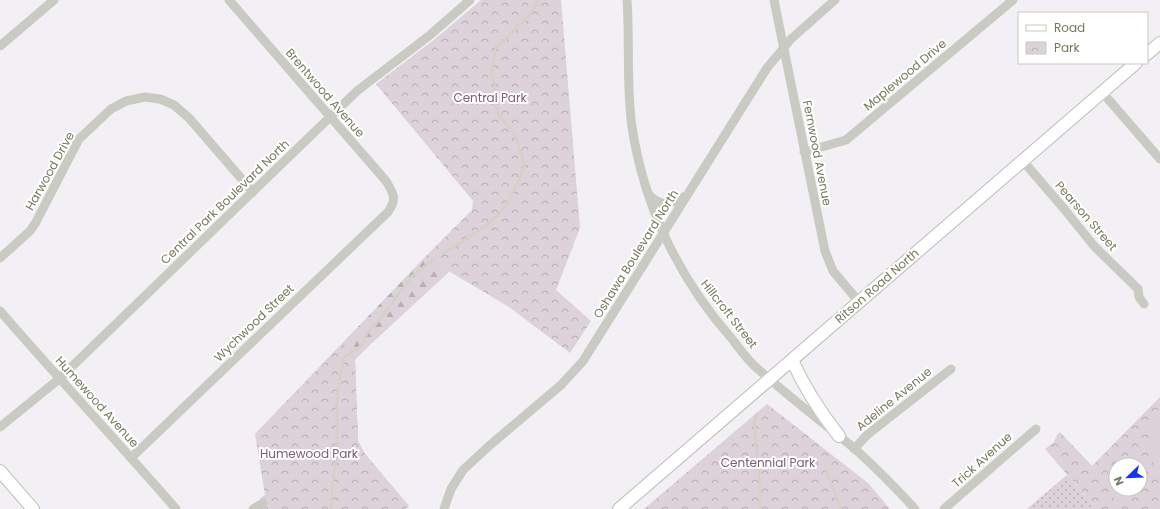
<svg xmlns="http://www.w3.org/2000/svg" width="1160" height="509" viewBox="0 0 1160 509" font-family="Poppins,sans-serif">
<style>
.grass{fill:url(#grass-dots)}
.forest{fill:url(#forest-firs)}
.park{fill:url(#park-crowns);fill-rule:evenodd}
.garden{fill:#ddd1da}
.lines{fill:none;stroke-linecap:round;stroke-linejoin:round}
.stream{stroke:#d4d2c6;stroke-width:2.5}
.major-casing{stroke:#bbbcb2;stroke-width:14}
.minor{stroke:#c9cac2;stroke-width:9}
.major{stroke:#fff;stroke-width:12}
.labels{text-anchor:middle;stroke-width:4;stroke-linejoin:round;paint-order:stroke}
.street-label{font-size:12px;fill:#777959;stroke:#fff}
.park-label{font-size:12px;fill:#7b6170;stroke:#fff}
</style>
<defs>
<pattern id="grass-dots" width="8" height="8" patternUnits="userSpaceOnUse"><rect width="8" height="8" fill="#ddd1da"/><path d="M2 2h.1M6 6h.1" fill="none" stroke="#b8aeb4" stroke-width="1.8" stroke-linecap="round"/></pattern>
<pattern id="forest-firs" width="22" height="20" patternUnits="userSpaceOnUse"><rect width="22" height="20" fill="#ddd1da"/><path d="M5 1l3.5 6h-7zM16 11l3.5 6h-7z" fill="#b8aeb4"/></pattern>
<pattern id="park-crowns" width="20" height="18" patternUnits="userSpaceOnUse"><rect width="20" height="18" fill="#ddd1da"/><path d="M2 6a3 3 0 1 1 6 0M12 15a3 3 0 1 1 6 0" fill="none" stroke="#b8aeb4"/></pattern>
</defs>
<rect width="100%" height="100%" fill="#f3f0f5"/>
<path class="grass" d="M 1067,475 L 1097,509 L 1027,509 Z"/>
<path class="forest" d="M 425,257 L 450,271 L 371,344 L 355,360 L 358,441 L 365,454 L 409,506 L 405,509 L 255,434 Z"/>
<g class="park">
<path d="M 481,0 L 561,0 L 580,228 L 556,290 L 591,321 L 570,353 L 509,307 L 425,257 L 472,210 L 473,201 L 376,84 L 435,39 Z"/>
<path d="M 343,343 L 355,360 L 358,441 L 365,454 L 409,506 L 405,509 L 261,509 L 260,498 L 265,495 L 255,434 Z"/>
<path d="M 1160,397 L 1160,509 L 1097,509 L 1045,449 L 1054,442 L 1057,435 L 1060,432 L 1092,466 ZM 1116,465 L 1140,465 L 1140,489 L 1116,489 Z"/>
<path d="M 767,404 L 868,483 L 890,509 L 644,509 Z"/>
</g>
<g class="garden">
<path d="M 1160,406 L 1160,476 C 1146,455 1147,427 1160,406 Z"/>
<path d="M 1116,470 L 1116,489 L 1132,489 L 1131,501 L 1114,500 Z"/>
</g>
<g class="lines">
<g class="stream">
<path d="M 441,255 C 459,242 479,233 495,218 C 510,204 517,183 525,164 L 514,133 L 499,116 L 495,102 L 495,85 L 491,72 L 496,48 L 531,14 L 538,0"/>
<path d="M 757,414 L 754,423 L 760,485 L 760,509"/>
<path d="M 826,470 L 841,509"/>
<path d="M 331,509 L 333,478 L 337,457 L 337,400 L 343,358 L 361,346 L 368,332 L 380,319 L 412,276 L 433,260"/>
</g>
<defs>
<g id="major">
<path d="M 1147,54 L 1160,43"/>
<path d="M 792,360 C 804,387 821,413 839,436"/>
<path d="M 0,471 L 33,509"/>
<path d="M 619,509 L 1136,63"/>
</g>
</defs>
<use href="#major" class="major-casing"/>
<g class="minor">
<path d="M 627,0 C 630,42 626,85 632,127 C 644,206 679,279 732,339 C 740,349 748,361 758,369 C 789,397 822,422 854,448 C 875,467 896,488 915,509"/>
<path d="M 774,0 L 825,251 L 833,271 L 859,302"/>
<path d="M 0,46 L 54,0"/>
<path d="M 1102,92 L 1160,159"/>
<path d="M 804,152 L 846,140 L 1013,0"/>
<path d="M 1023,161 L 1065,210 L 1094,246 L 1138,289 L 1139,297 L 1144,304"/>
<path d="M 649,195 C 663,208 670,205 685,196"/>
<path d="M 0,258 L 30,231 L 36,222 L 79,139 L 111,109 L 126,101 L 145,97 L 160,99 L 174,105 L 189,118 L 253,192"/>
<path d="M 0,311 C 58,378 118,442 176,509"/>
<path d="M 0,427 L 59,379 L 357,91 L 430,35 L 470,0"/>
<path d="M 854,449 L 867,435 L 951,369"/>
<path d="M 131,458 L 388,212 C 397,199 394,194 386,181 L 229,0"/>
<path d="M 253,509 L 263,503"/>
<path d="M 444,509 L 451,489 L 463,470 L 489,446 L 561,385 L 583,361 L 767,68 L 791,39 L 835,0"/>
<path d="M 944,509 L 1036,429"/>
</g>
<use href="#major" class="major"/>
</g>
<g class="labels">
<g class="street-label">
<text transform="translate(905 75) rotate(-40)" y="4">Maplewood Drive</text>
<text transform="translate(325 93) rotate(49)" y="4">Brentwood Avenue</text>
<text transform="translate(817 153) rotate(79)" y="4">Fernwood Avenue</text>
<text transform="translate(50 171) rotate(-61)" y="4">Harwood Drive</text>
<text transform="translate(225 202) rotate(-44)" y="4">Central Park Boulevard North</text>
<text transform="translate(1086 216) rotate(49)" y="4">Pearson Street</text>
<text transform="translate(636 254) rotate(-58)" y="4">Oshawa Boulevard North</text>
<text transform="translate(877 286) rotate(-41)" y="4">Ritson Road North</text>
<text transform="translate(729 314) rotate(52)" y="4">Hillcroft Street</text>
<text transform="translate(254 323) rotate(-44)" y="4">Wychwood Street</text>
<text transform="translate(894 399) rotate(-39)" y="4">Adeline Avenue</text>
<text transform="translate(97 402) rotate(48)" y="4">Humewood Avenue</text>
<text transform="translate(982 460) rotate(-42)" y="4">Trick Avenue</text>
</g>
<g class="park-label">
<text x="490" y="102">Central Park</text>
<text x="309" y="458">Humewood Park</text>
<text x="768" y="467">Centennial Park</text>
</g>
</g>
<rect x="1018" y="12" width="130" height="52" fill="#ffffff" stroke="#c9c9bd"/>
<rect x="1026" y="25" width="20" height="6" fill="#ffffff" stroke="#c9c9bd"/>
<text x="1054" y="32" font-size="12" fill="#777959">Road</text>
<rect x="1026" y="42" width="20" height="12" fill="url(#park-crowns)" stroke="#c9c9bd"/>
<text x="1054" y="52" font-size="12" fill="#777959">Park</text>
<g transform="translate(1128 477) rotate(247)"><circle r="19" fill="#ffffff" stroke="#c9c9bd"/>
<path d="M0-3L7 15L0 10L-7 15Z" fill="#1335f3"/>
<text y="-6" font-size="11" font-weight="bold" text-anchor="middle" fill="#777959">N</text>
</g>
</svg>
